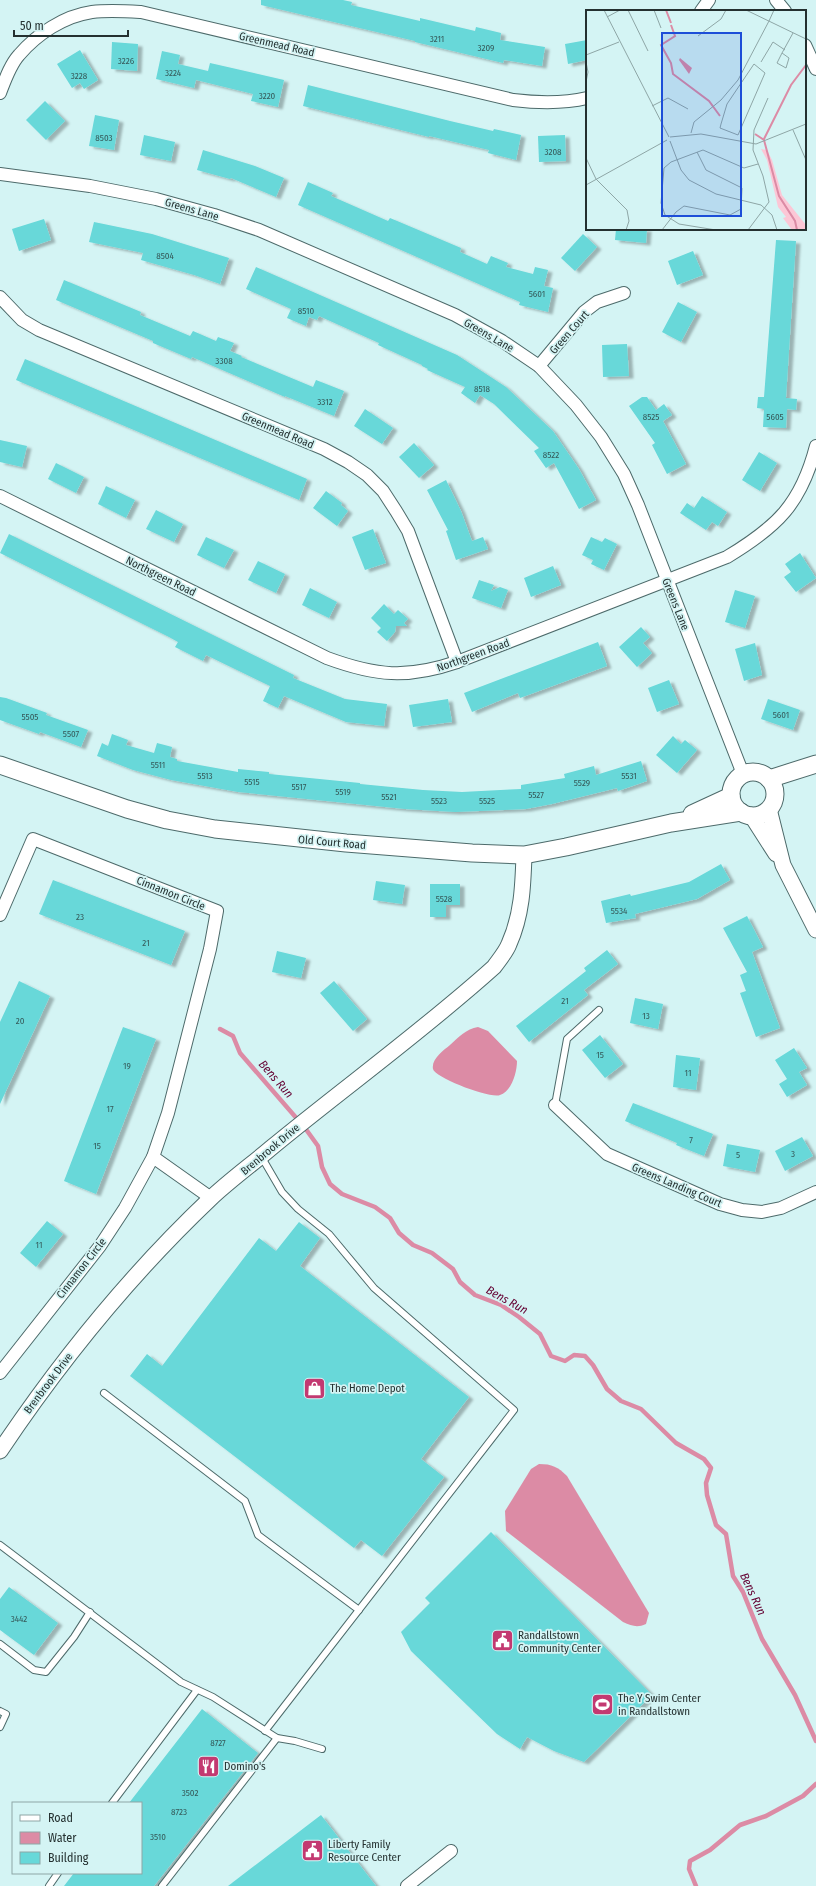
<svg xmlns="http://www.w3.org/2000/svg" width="816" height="1886" viewBox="0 0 816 1886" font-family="'Fira Sans Condensed',sans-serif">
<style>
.water{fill:#dc8ba5}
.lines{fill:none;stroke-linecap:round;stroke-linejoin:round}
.stream{stroke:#dc8ba5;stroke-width:4.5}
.building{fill:#67d8d9;filter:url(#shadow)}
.service-casing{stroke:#4d6a6a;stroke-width:8}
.minor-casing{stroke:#4d6a6a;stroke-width:14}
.tertiary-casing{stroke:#4d6a6a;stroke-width:17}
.secondary-casing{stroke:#4d6a6a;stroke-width:19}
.service{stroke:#fff;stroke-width:6}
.minor{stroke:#fff;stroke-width:12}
.tertiary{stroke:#fff;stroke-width:15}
.secondary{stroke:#fff;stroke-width:17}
.labels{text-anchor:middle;stroke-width:3.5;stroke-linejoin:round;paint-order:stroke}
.number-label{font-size:9px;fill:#355a5a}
.street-label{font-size:11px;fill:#243030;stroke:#d4f4f4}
.poi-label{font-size:11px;fill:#243030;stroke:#d4f4f4;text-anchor:start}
.water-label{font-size:12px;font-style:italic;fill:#640032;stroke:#d4f4f4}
.inset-river{fill:none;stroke:#dc8ba5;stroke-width:2}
.inset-road{fill:none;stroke:#8ea6a6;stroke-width:1}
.view{fill:#1d4ed8;fill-opacity:0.15;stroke:#1d4ed8;stroke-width:2}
.inset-edge{fill:none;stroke:#243030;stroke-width:2}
</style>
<defs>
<filter id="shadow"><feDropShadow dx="4.5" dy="2.5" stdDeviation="1" flood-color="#0004"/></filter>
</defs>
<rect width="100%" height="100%" fill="#d4f4f4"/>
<g class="water">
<path d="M 478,1027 L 488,1031 L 517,1061 C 517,1072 512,1091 500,1095 C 491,1099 435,1078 433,1069 C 431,1059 444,1050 450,1045 C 459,1037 466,1029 478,1027 Z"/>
<path d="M 539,1464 C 552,1464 558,1467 567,1476 L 649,1613 L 646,1624 C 637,1628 632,1626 623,1622 L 506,1531 L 505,1511 L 531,1469 Z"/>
</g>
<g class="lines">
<g class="stream">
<path d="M 220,1029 L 233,1036 L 240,1053 L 305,1128 L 318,1146 L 322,1167 L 330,1184 L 342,1194 L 375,1207 L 390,1218 L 399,1233 L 413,1245 L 432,1253 L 453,1269 L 460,1282 L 475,1295 L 501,1305 L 519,1317 L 540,1334 L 551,1356 L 565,1361 L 574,1355 L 585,1356 L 593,1365 L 607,1389 L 621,1401 L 641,1409 L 676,1443 L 704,1459 L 711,1468 L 706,1483 L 707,1495 L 716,1525 L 726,1534 L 733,1576 L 743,1592 L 762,1639 L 795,1695 L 816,1741"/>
<path d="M 696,1886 L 689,1869 L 690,1861 L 710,1850 L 740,1825 L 766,1816 L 803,1796 L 816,1784"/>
</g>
</g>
<g class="building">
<path d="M 261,0 L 343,0 L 352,2 L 351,5 L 420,21 L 420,18 L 475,31 L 476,27 L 501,33 L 500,40 L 545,47 L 542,66 L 504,60 L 503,63 L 415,42 L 415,41 L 261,5 Z"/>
<path d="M 587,40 L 587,60 L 568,64 L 565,44 Z"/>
<path d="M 112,42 L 138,44 L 137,71 L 111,69 Z"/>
<path d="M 80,50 L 98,80 L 84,89 L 80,83 L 72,88 L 57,64 Z"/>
<path d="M 162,51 L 180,55 L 178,64 L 208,71 L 210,63 L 284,80 L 278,107 L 251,101 L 253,94 L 196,80 L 194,88 L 156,79 Z"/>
<path d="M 308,85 L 450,121 L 493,131 L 494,129 L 521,135 L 516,160 L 488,153 L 489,150 L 429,136 L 429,137 L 303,106 Z"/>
<path d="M 45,101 L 65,121 L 46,140 L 26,120 Z"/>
<path d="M 95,115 L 119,120 L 114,150 L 89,146 Z"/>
<path d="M 144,135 L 175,142 L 171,161 L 140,155 Z"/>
<path d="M 565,135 L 566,161 L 539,162 L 538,136 Z"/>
<path d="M 203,150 L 255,166 L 284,178 L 276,197 L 231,178 L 230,179 L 197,170 Z"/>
<path d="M 308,182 L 333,193 L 331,196 L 388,221 L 390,218 L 461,248 L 460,252 L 487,264 L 491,256 L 508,263 L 506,267 L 533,274 L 535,267 L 548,270 L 544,286 L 553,288 L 548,312 L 519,305 L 520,302 L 298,205 Z"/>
<path d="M 44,219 L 51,240 L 19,251 L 12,229 Z"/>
<path d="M 94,222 L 152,234 L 229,258 L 220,284 L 194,275 L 141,260 L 143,253 L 89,242 Z"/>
<path d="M 616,229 L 647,229 L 646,243 L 615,240 Z"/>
<path d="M 583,234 L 597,247 L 575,271 L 561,258 Z"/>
<path d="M 776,240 L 796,241 L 786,398 L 797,399 L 796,410 L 787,409 L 786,428 L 763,427 L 764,409 L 757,408 L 758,397 L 764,397 Z"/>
<path d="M 693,251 L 703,275 L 677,285 L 668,261 Z"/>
<path d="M 256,267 L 457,355 L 506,387 L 553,431 L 579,469 L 596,500 L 579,509 L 554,463 L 546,468 L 534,451 L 539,448 L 494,404 L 480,395 L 475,403 L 461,393 L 465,387 L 427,370 L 428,369 L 422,366 L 422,365 L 378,345 L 379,343 L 319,316 L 317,320 L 309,317 L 306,326 L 287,318 L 291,309 L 246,289 Z"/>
<path d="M 64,280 L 141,312 L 140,315 L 190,336 L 193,331 L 216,341 L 218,337 L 234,343 L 230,351 L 242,356 L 241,357 L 313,387 L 316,380 L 344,391 L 334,416 L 285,396 L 285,397 L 192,357 L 191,359 L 153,343 L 153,341 L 56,300 Z"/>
<path d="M 678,302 L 697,312 L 681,342 L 662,332 Z"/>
<path d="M 627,344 L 629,376 L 603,377 L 602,345 Z"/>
<path d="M 25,359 L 307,479 L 299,500 L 16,380 Z"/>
<path d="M 642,397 L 647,397 L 656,410 L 664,404 L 672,415 L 663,421 L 686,464 L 667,474 L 652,445 L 655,443 L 629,406 Z"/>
<path d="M 365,409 L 393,428 L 382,444 L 354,426 Z"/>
<path d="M 0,440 L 27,446 L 22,467 L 0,462 Z"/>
<path d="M 414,443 L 434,465 L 419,478 L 399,457 Z"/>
<path d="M 759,452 L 777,463 L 760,491 L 742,480 Z"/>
<path d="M 56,463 L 84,477 L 76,493 L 48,479 Z"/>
<path d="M 446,480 L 461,511 L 472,541 L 483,537 L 488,549 L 456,560 L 446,531 L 448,530 L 427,490 Z"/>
<path d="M 106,486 L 135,500 L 126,518 L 98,504 Z"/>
<path d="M 326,491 L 342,503 L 341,505 L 348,511 L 337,526 L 313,508 Z"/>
<path d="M 702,496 L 727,512 L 718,526 L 712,522 L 706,530 L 680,513 L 687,503 L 694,508 Z"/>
<path d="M 156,510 L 183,524 L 174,542 L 146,529 Z"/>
<path d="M 373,529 L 386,563 L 365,570 L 352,537 Z"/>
<path d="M 9,534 L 294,675 L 293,678 L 345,699 L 387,704 L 384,726 L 346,722 L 284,696 L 278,708 L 263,701 L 270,686 L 206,655 L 203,661 L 175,647 L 178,642 L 169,637 L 0,553 Z"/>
<path d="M 206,537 L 234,550 L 224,568 L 197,555 Z"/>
<path d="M 591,537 L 602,542 L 605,538 L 617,544 L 604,570 L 591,564 L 593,560 L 582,555 Z"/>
<path d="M 800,553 L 816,578 L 796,592 L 784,577 L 791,572 L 785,564 Z"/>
<path d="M 258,561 L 285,574 L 276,593 L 248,580 Z"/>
<path d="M 553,566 L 561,585 L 531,597 L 524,578 Z"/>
<path d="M 479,580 L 494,585 L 491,591 L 500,587 L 508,590 L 501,608 L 472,598 Z"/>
<path d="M 310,588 L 337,602 L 329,618 L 302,605 Z"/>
<path d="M 735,590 L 755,596 L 745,628 L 725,622 Z"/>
<path d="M 384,604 L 394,614 L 398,610 L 408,619 L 404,623 L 407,626 L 396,626 L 395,632 L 387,641 L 377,632 L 381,628 L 371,618 Z"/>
<path d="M 641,627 L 650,637 L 643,643 L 652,653 L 637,667 L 619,647 Z"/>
<path d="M 598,642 L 607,666 L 520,698 L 518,693 L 472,712 L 464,693 Z"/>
<path d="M 755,643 L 762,675 L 744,681 L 735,649 Z"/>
<path d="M 669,680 L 679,704 L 657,712 L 648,688 Z"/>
<path d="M 0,697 L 6,698 L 47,713 L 46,715 L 88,730 L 81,747 L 40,732 L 39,734 L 0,720 Z"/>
<path d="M 448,699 L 452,722 L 413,727 L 409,705 Z"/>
<path d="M 768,699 L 800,710 L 793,730 L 761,719 Z"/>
<path d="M 112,734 L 128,740 L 126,745 L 154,753 L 157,743 L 172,747 L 170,757 L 177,759 L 177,761 L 238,772 L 238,769 L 269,772 L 269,774 L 360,783 L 360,784 L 423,790 L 462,792 L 521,789 L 521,785 L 565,778 L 564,774 L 594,766 L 596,775 L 641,761 L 647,781 L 618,791 L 617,788 L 552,804 L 526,809 L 455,812 L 405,809 L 238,792 L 171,780 L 133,770 L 97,756 L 102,743 L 108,746 Z"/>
<path d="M 673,736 L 681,744 L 685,740 L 697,750 L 677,773 L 656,755 Z"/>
<path d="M 721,864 L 730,880 L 697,899 L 635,914 L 636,918 L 606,923 L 601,901 L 630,894 L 631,896 L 689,882 Z"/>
<path d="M 53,880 L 185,931 L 171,965 L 39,914 Z"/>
<path d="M 376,881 L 405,885 L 402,904 L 373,900 Z"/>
<path d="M 430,884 L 460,884 L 460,905 L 446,905 L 446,917 L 430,917 Z"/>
<path d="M 747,916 L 763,947 L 752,952 L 780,1028 L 756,1037 L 740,993 L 746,991 L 740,975 L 747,972 L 723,928 Z"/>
<path d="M 607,950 L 618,964 L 584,990 L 588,995 L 529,1042 L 516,1026 L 586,971 L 584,968 Z"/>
<path d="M 277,951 L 306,958 L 301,978 L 272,972 Z"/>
<path d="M 19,981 L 50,996 L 0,1104 L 0,1022 Z"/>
<path d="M 334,981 L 367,1019 L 353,1031 L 320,993 Z"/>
<path d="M 635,998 L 663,1004 L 658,1029 L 630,1023 Z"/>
<path d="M 123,1027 L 156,1039 L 96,1194 L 64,1181 Z"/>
<path d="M 600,1035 L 623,1064 L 605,1078 L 582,1050 Z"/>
<path d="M 794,1048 L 807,1068 L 799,1072 L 807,1085 L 787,1097 L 779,1084 L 787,1079 L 775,1060 Z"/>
<path d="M 676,1055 L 700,1058 L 696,1090 L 673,1087 Z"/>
<path d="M 633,1103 L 713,1134 L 704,1156 L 676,1145 L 677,1143 L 625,1121 Z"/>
<path d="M 802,1137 L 813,1156 L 785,1171 L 775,1151 Z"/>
<path d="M 727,1144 L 760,1150 L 755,1172 L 723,1166 Z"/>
<path d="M 47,1221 L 63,1234 L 36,1267 L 20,1253 Z"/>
<path d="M 299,1222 L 320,1238 L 300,1266 L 469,1397 L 421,1459 L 444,1477 L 382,1556 L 361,1540 L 354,1548 L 130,1376 L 147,1354 L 162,1366 L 259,1238 L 276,1251 Z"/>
<path d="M 491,1532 L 652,1695 L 584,1762 L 554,1751 L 527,1737 L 520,1749 L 497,1734 L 411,1651 L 401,1632 L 430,1603 L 425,1598 Z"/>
<path d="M 9,1587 L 58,1623 L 34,1655 L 0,1630 L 0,1599 Z"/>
<path d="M 202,1709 L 258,1753 L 154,1886 L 64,1886 L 74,1873 L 141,1873 L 141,1803 L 129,1803 Z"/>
<path d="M 321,1815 L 376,1886 L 228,1886 Z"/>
</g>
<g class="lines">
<defs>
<g id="service">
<path d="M 555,1105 L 567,1039 L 599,1010"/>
<path d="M 261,1156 L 282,1192 L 298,1209 L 329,1234 L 374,1288 L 514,1410 L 265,1731"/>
<path d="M 104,1393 L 245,1501 L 258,1535 L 359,1610"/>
<path d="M 0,1545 L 181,1682 L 213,1697 L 277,1738 L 295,1741 L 322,1749"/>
<path d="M 0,1644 L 34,1670 L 46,1672 L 74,1637 L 90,1612"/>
<path d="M 0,1711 L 6,1714 L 0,1727"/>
<path d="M 112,1803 L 197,1690"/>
<path d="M 49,1886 L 58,1873"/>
<path d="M 162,1886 L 277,1738"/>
</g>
<g id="minor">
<path d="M 776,0 L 785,11"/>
<path d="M 701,11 L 709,0"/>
<path d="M 805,45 L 816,69"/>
<path d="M 0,93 C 5,80 10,65 19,55 C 37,34 64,16 92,12 C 108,10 124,11 141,12 L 513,100 C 538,103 562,104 587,98"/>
<path d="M 0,174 L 90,186 L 156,199 L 214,215 L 259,230 L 455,315 L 502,341 L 539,366 L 576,405 L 601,437 L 624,474 L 638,505 L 743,774"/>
<path d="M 0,297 L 22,320 L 39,330 L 324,449 L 348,462 L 367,475 L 383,491 L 396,511 L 408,531 L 457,662"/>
<path d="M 539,366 L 584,312 L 597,302 L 624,293"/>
<path d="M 0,496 L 327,658 C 376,676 407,679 457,662 L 727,557 C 777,527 801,504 816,446"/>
<path d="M 0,915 L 33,839 L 217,911 L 210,949 L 168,1113 L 153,1157 L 125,1208 L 100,1246 L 0,1373"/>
<path d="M 555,1105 L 607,1154 L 720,1204 L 742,1210 L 762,1212 L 781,1208 L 816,1192"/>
<path d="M 153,1157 L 211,1198"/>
<path d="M 407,1886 L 451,1851"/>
</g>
<g id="tertiary">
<path d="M 769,809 L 783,865 L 816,930"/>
<path d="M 751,815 L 776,854"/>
<path d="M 0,1451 C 61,1360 130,1275 210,1199 C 229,1181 251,1165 271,1148 C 345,1087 423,1031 494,967 C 499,960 506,952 509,944 C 522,915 523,886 524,855"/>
</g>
<g id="secondary">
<path d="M 0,765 L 127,809 L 167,820 L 215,829 L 346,843 L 472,853 L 524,855 L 566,847 L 671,823 L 741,812"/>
<circle cx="753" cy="794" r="22"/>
<path d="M 769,779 L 816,764"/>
<path d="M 692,814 L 731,796"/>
</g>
</defs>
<use href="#service" class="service-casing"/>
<use href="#minor" class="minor-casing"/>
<use href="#tertiary" class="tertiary-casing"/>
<use href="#secondary" class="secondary-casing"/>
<use href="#service" class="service"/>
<use href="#minor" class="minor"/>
<use href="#tertiary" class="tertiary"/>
<use href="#secondary" class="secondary"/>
</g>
<defs>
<symbol id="shop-square" viewBox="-11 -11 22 22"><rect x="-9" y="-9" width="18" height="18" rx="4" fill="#c33971" stroke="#d4f4f4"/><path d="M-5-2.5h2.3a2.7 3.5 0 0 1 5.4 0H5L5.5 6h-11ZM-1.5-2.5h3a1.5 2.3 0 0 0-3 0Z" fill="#fff"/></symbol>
<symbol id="civic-square" viewBox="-11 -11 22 22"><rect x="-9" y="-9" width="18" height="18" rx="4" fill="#c33971" stroke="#d4f4f4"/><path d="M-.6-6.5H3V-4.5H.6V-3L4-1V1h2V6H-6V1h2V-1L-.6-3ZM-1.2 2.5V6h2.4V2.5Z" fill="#fff"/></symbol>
<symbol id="stadium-square" viewBox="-11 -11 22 22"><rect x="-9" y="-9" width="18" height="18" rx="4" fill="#c33971" stroke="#d4f4f4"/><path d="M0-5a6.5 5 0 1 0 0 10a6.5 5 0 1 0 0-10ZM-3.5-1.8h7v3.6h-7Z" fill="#fff"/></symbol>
<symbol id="restaurant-square" viewBox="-11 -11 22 22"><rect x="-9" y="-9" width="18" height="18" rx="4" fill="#c33971" stroke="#d4f4f4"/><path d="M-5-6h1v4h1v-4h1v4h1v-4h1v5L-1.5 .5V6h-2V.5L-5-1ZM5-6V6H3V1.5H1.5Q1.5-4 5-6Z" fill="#fff"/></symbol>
</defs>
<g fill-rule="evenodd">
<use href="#shop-square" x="302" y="1376" width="25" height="25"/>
<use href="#civic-square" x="490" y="1628" width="25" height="25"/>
<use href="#stadium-square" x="590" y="1692" width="25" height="25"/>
<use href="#restaurant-square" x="196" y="1754" width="25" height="25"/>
<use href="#civic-square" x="300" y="1838" width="25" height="25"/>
</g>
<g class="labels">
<g class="number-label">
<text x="437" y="42">3211</text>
<text x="486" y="51">3209</text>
<text x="126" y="64">3226</text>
<text x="173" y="76">3224</text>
<text x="79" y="79">3228</text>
<text x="267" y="99">3220</text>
<text x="104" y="141">8503</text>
<text x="553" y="155">3208</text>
<text x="165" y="259">8504</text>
<text x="537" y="297">5601</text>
<text x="306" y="314">8510</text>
<text x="224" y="364">3308</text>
<text x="482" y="392">8518</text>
<text x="325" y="405">3312</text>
<text x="651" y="420">8525</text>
<text x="775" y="420">5605</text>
<text x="551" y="458">8522</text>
<text x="781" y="718">5601</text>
<text x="30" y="720">5505</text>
<text x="71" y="737">5507</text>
<text x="158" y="768">5511</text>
<text x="205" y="779">5513</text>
<text x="629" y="779">5531</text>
<text x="252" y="785">5515</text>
<text x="582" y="786">5529</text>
<text x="299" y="790">5517</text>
<text x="343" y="795">5519</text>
<text x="536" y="798">5527</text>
<text x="389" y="800">5521</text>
<text x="439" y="804">5523</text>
<text x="487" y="804">5525</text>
<text x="444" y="902">5528</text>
<text x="619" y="914">5534</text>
<text x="80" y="920">23</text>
<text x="146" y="946">21</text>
<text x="565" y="1004">21</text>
<text x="646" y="1019">13</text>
<text x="20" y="1024">20</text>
<text x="600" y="1058">15</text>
<text x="127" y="1069">19</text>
<text x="688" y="1076">11</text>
<text x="110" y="1112">17</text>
<text x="691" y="1143">7</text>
<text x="97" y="1149">15</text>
<text x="793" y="1157">3</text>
<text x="738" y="1158">5</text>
<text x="39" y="1248">11</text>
<text x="19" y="1622">3442</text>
<text x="218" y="1746">8727</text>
<text x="190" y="1796">3502</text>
<text x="179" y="1815">8723</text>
<text x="158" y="1840">3510</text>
</g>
<g class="street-label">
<text transform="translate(277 44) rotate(13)" y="4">Greenmead Road</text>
<text transform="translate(192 209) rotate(16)" y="4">Greens Lane</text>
<text transform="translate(569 332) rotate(-49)" y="4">Green Court</text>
<text transform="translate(489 335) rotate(30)" y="4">Greens Lane</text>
<text transform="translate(278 430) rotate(23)" y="4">Greenmead Road</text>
<text transform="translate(161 576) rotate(26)" y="4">Northgreen Road</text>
<text transform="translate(676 604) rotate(68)" y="4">Greens Lane</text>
<text transform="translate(473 655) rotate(-20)" y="4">Northgreen Road</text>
<text transform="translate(332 842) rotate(5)" y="4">Old Court Road</text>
<text transform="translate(171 893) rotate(22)" y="4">Cinnamon Circle</text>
<text transform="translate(270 1149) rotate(-40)" y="4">Brenbrook Drive</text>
<text transform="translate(677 1185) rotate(23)" y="4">Greens Landing Court</text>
<text transform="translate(81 1268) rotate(-52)" y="4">Cinnamon Circle</text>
<text transform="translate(48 1383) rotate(-53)" y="4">Brenbrook Drive</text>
</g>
<g class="poi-label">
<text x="330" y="1392">The Home Depot</text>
<text x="518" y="1639">Randallstown<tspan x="518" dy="13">Community Center</tspan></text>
<text x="618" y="1702">The Y Swim Center<tspan x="618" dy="13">in Randallstown</tspan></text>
<text x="224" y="1770">Domino's</text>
<text x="328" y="1848">Liberty Family<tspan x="328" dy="13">Resource Center</tspan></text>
</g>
<g class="water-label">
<text transform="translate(276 1079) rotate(49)" y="4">Bens Run</text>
<text transform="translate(507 1300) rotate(29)" y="4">Bens Run</text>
<text transform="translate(753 1594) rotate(65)" y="4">Bens Run</text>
</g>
</g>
<g transform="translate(586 10)">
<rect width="220" height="220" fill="#d4f4f4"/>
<path d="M 175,139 L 181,140 L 186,150 L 196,185 L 220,215 L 220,220 L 206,220 L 197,208 L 200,207 L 192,197 L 181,150 Z" fill="#fcc7d6"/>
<path d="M 94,48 L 106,58 L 103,64 L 93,50 Z" fill="#dc8ba5"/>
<path class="inset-river" d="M 80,0 L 85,13M 85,15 L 89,26 L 75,35 L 85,53 L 87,64 L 123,91 L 134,106M 169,124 L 178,130 L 193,186 L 209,211 L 211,220M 178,129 L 205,75 L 220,55"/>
<path class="inset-road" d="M 18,0 L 83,127M 42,0 L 62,41M 68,0 L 75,18M 160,0 L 220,29M 21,7 L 34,0M 183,11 L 188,0M 112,26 L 135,9 L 140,0M 196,43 L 191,53 L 200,58 L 203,48 L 196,43 L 207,23M 0,45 L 33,32M 0,52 L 2,62 L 0,72M 175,52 L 187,32 L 199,40M 168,54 L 179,63 L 152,125 L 134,118 L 135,114 L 141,94 ZM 66,96 L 82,88 L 102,99M 207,120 L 220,150M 105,123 L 108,112 L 135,90 L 152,70 L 183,11M 84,127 L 115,124 L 170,134 L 220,114M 84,131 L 95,160 L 103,170 L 130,184 L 175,195 L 186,205 L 191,220M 0,148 L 10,169 L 41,200 L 43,211 L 40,220M 0,175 L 81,130M 76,220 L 90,202 L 98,196 L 144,205 L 155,199 L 156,178 L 120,160 L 111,142M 130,220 L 93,214 L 79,205 L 75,193 L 78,158 L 85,152 L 117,140 L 158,158 L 172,154M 162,220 L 183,192 L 177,166 L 167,140 L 168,120 L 182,88"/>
<path class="view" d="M 76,23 L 155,23 L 155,206 L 76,206 Z"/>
<rect width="220" height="220" class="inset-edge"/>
</g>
<rect x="12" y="1802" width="130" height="72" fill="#d4f4f4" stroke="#8ea6a6"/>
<rect x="20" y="1815" width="20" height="6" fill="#ffffff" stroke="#8ea6a6"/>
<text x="48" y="1822" font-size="12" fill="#243030">Road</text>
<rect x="20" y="1832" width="20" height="12" fill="#dc8ba5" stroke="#8ea6a6"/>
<text x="48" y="1842" font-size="12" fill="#243030">Water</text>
<rect x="20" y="1852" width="20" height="12" fill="#67d8d9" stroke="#8ea6a6"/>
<text x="48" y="1862" font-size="12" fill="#243030">Building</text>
<path d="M14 30v6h114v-6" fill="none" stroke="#243030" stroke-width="2"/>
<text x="20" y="30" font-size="12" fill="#243030" stroke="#d4f4f4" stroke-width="3" paint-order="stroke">50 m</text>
</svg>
